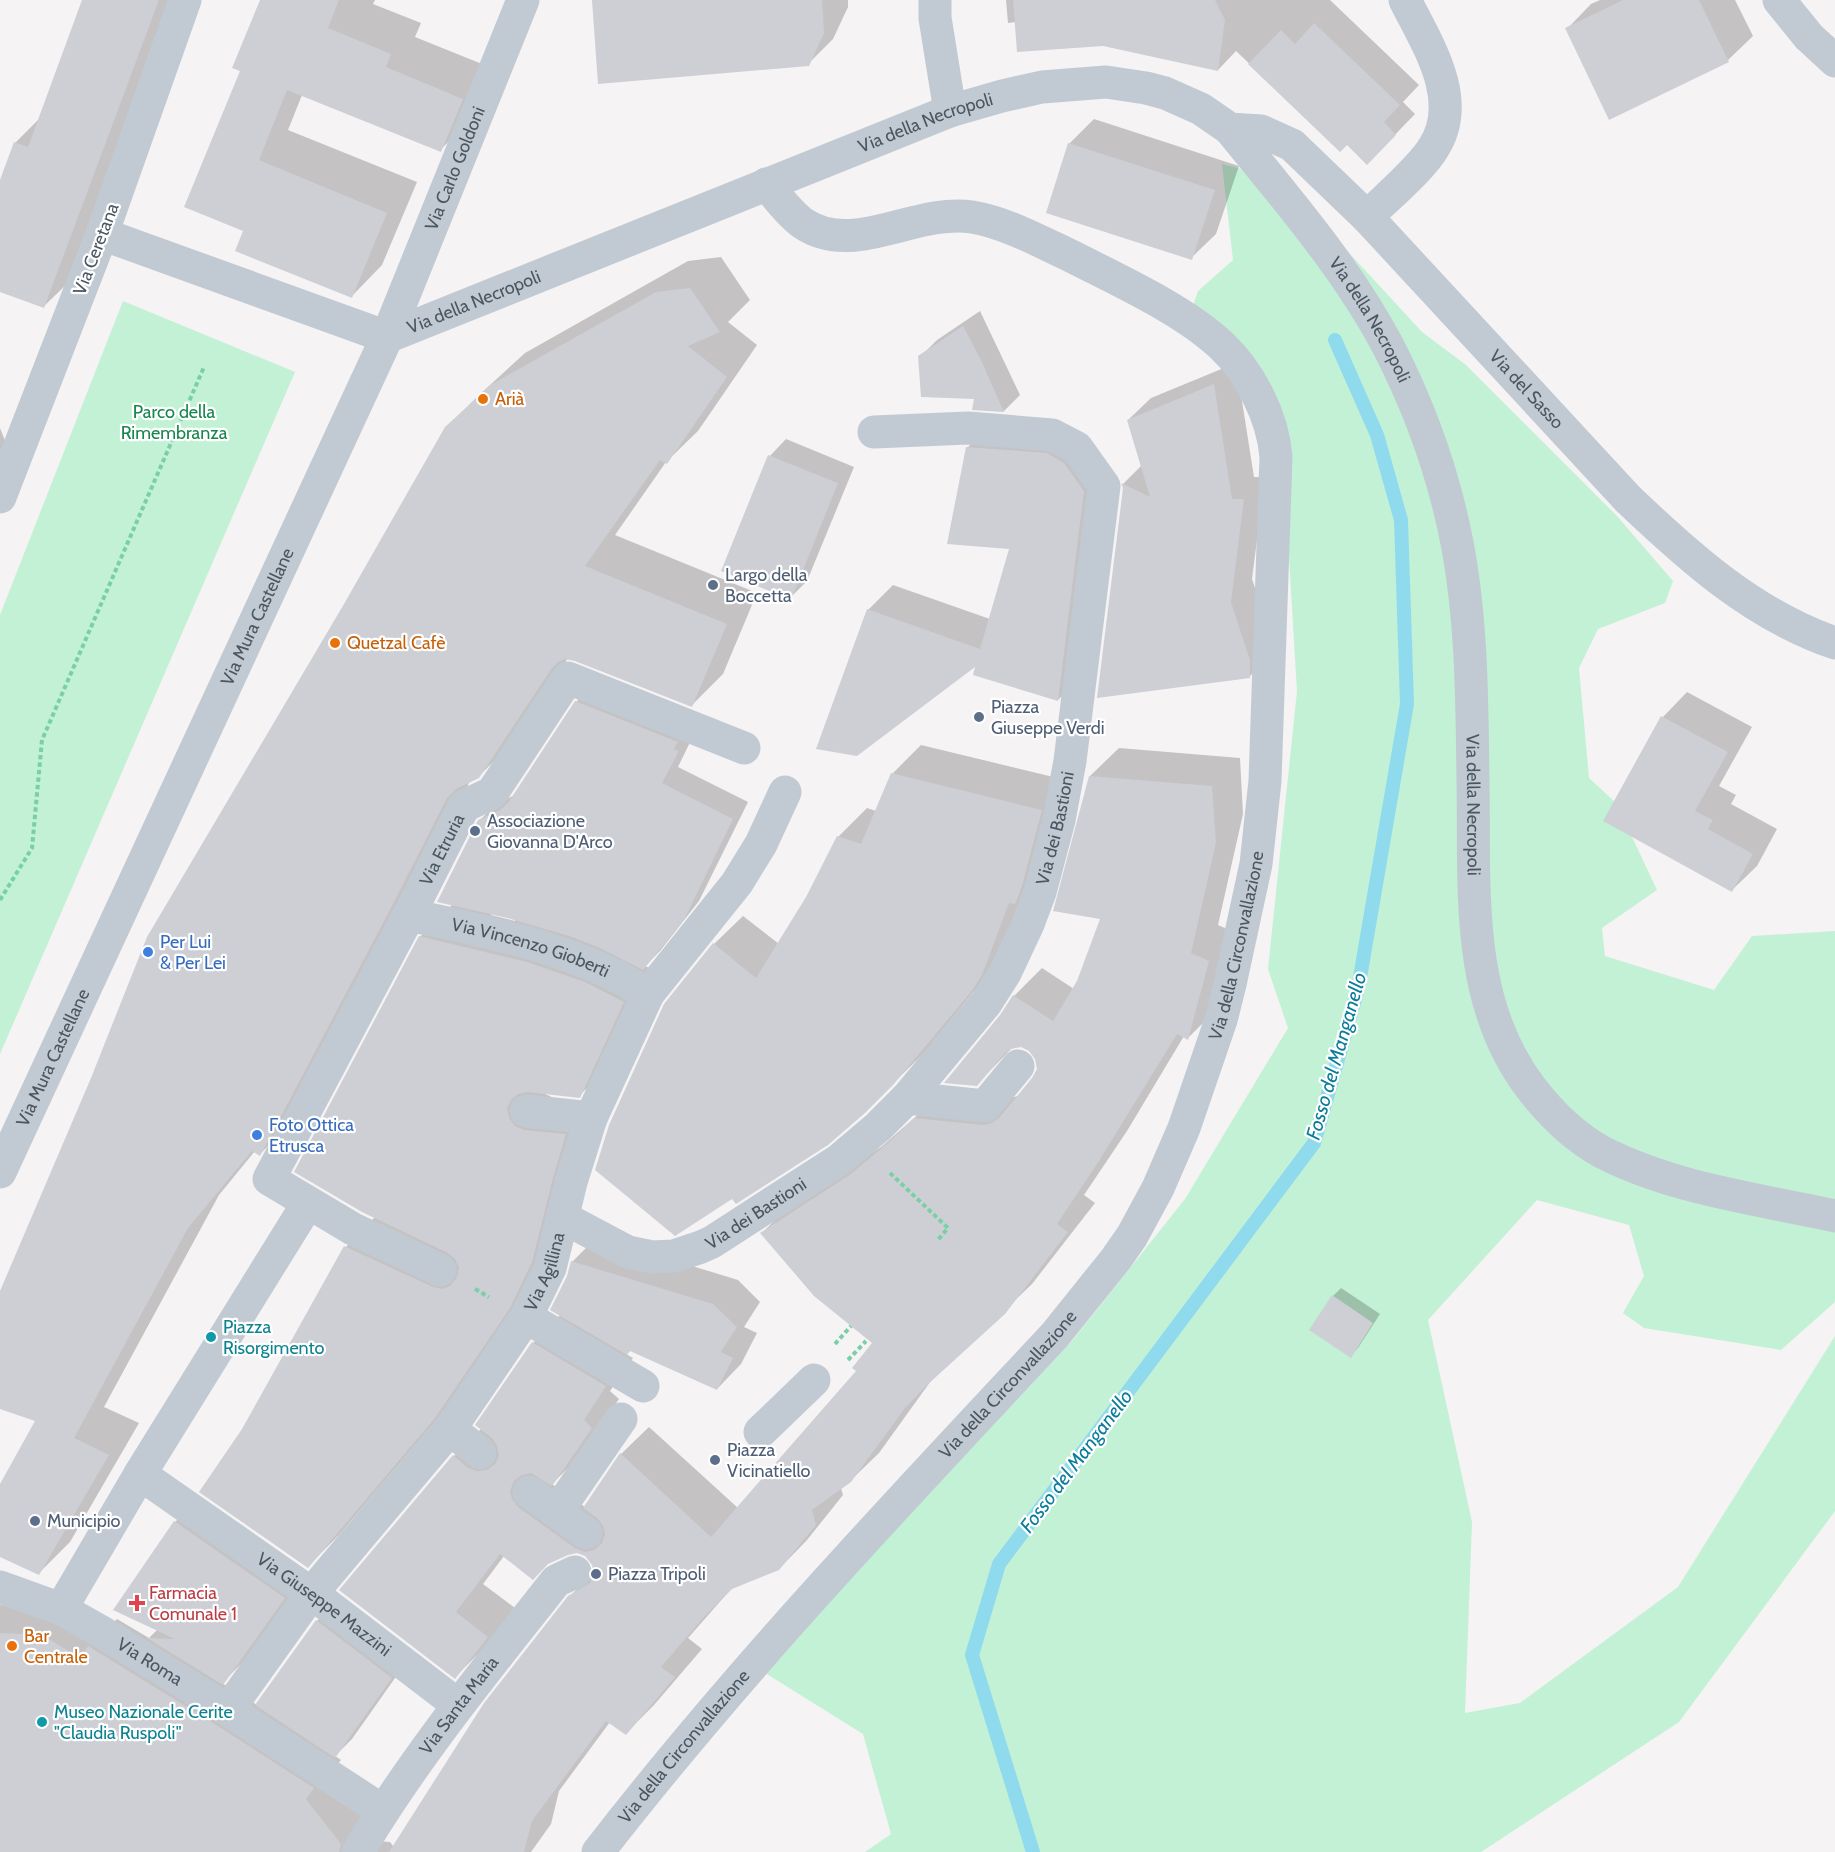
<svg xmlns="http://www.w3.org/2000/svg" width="1835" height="1852" viewBox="0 0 1835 1852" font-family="Cabin,sans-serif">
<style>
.green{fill:#c3f1d5}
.shadow{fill:#0003;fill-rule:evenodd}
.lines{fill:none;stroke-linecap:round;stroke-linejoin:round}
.stream{stroke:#90daee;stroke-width:14}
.building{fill:#cdcfd5}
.path{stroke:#7ad0a6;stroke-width:4;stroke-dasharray:4.5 3;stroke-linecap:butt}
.pedestrian{stroke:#c1cad2;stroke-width:33}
.minor{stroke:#c1cad2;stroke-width:33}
.tertiary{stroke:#c1cad2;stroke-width:33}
.food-dot{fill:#e8710a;stroke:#fff;stroke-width:2}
.service-dot{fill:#5c6f8a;stroke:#fff;stroke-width:2}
.shop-dot{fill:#3f7fe0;stroke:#fff;stroke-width:2}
.culture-dot{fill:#0f9aa8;stroke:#fff;stroke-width:2}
.health-dot{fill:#e0444e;stroke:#fff;stroke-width:2}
.labels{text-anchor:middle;stroke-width:4.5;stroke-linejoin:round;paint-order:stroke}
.street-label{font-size:18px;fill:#4a5661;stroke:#fff}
.food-label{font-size:18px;fill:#c56008;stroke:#fff;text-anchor:start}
.park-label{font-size:18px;fill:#17864f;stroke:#fff}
.service-label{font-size:18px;fill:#4e5e75;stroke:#fff;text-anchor:start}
.shop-label{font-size:18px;fill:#366cbe;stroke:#fff;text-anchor:start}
.culture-label{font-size:18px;fill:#0d838f;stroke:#fff;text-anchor:start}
.health-label{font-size:18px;fill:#be3a42;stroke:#fff;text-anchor:start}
.water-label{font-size:20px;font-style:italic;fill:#0c7c9b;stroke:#fff}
</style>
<rect width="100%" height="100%" fill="#f5f3f3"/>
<g class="green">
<path d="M 1222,164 L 1281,179 L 1422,332 L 1466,365 L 1617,516 L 1673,581 L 1665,603 L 1598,629 L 1579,668 L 1589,778 L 1616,803 L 1657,890 L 1602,928 L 1605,956 L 1714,990 L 1752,936 L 1835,931 L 1835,1302 L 1781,1350 L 1644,1328 L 1623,1313 L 1644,1276 L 1629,1225 L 1537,1200 L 1428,1320 L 1472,1522 L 1465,1713 L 1520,1703 L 1678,1587 L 1835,1336 L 1835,1511 L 1679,1722 L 1481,1852 L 865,1852 L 891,1834 L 863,1734 L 762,1671 L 1072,1341 L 1185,1199 L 1288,1028 L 1268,969 L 1297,691 L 1286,507 L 1259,377 L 1186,327 L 1198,291 L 1233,260 Z"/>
<path d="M 123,301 L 295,372 L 0,1054 L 0,615 Z"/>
</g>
<g class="shadow">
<path d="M 84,0 L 173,0 L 69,282 L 44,306 L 0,290 L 0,184 L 15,143 L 40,118 Z"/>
<path d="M 262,0 L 375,0 L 373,4 L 421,23 L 415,37 L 492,68 L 471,120 L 440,150 L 302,95 L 288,130 L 417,182 L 382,265 L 352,296 L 245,230 L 242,70 Z"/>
<path d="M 593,0 L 848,0 L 848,7 L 833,39 L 808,64 Z"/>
<path d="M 1006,0 L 1330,0 L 1419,85 L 1403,102 L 1415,114 L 1387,143 L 1347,143 L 1340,150 L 1236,51 L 1218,70 L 1016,22 L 1008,23 Z"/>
<path d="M 1600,0 L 1735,0 L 1753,36 L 1728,60 L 1610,118 L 1567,29 L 1591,4 Z"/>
<path d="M 1094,119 L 1239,166 L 1216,234 L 1191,258 L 1048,212 L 1070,143 Z"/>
<path d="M 721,257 L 750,300 L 728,322 L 757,345 L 698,431 L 666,462 L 615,535 L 757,593 L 723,674 L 692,705 L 568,658 L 510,745 L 478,777 L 470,781 L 423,874 L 291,1123 L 260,1154 L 255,1151 L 219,1195 L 104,1407 L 139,1423 L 70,1542 L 38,1574 L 0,1556 L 0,1487 L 37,1420 L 0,1407 L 0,1294 L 346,605 L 446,428 L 478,396 L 525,353 L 688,261 Z"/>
<path d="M 980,311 L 1020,395 L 1004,411 L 974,408 L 976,397 L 920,357 L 937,340 Z"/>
<path d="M 1236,363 L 1254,477 L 1265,477 L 1252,579 L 1272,637 L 1271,655 L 1249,677 L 1124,488 L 1123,484 L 1142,465 L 1128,420 L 1151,398 Z"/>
<path d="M 992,423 L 1089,438 L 1083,675 L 1058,700 L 868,610 L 893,585 L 990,619 L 1011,548 L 967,448 Z"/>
<path d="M 0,428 L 8,448 L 0,468 Z"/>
<path d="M 786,439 L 854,467 L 807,581 L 790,598 L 770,456 Z"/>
<path d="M 593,685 L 694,734 L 678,767 L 748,802 L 699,901 L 660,951 L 645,966 L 654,970 L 610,1065 L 579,1096 L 543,1093 L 556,1099 L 596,1104 L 563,1229 L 466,1385 L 339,1535 L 308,1566 L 243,1429 L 346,1247 L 375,1217 L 420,937 L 453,904 L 479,821 L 496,804 L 515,795 L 576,702 ZM 492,913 L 516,919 L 515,921 L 491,915 Z"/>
<path d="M 1687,692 L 1752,727 L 1719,786 L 1736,795 L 1731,804 L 1777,829 L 1757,866 L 1732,890 L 1605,820 L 1663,717 Z"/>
<path d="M 921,745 L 1070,781 L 999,961 L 922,1055 L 864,1112 L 714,944 L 743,916 L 779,944 L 807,897 L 838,837 L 867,808 L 876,811 L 893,773 Z"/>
<path d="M 1119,748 L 1240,758 L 1243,814 L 1218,925 L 1236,933 L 1216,1010 L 1188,1038 L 1184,1036 L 1127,1131 L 1084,1195 L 1095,1203 L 1032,1284 L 933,1378 L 879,1453 L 850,1481 L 841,1488 L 843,1495 L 807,1540 L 779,1569 L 732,1588 L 688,1638 L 702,1649 L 654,1705 L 626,1733 L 610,1722 L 559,1791 L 551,1824 L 531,1852 L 0,1852 L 0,1605 L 71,1607 L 107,1629 L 117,1619 L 149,1638 L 158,1629 L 175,1522 L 200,1498 L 308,1573 L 247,1658 L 222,1683 L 257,1705 L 317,1621 L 333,1604 L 407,1661 L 352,1739 L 335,1756 L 341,1760 L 333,1770 L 377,1841 L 390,1842 L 394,1847 L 569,1597 L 595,1571 L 593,1563 L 587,1556 L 576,1552 L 504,1556 L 483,1584 L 515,1608 L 483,1649 L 455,1677 L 454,1456 L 482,1428 L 533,1343 L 561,1314 L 572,1262 L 597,1237 L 738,1280 L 760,1302 L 744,1327 L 757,1333 L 741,1364 L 717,1389 L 631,1349 L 626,1354 L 633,1358 L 610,1391 L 619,1399 L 580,1456 L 552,1484 L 585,1507 L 621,1454 L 649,1427 L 738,1508 L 858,1371 L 874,1343 L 762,1233 L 790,1205 L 881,1147 L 920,1113 L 1019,1096 L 1034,1079 L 1038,1069 L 1037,1058 L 1030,1050 L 1021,1046 L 1013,1047 L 976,1085 L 1002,1016 L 1014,996 L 1042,968 L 1074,989 L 1103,917 L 1090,776 Z"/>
<path d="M 1341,1288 L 1380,1314 L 1358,1348 L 1350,1356 L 1333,1296 Z"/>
</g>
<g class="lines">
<path class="stream" d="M 1033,1852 L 972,1655 L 999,1564 L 1314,1143 L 1358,989 L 1407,704 L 1401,520 L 1377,435 L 1335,340"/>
</g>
<g class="building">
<path d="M 82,0 L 159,0 L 44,308 L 0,292 L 0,180 L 14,142 L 28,147 Z"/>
<path d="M 260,0 L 339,0 L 328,28 L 391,54 L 386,67 L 463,99 L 441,152 L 287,90 L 259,160 L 387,213 L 352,298 L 235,251 L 243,231 L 184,207 L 240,71 L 232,68 Z"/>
<path d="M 592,0 L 822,0 L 824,33 L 809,66 L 598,84 Z"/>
<path d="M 1013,0 L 1215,0 L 1225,20 L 1218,71 L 1103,46 L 1017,52 Z"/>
<path d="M 1623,0 L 1699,0 L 1729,62 L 1609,120 L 1565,28 Z"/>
<path d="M 1314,23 L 1400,105 L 1384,122 L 1396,135 L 1367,165 L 1347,145 L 1340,152 L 1248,64 L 1281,30 L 1295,44 Z"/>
<path d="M 1068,143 L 1215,190 L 1192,260 L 1046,213 Z"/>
<path d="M 690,288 L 720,332 L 688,346 L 727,377 L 667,464 L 660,460 L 585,566 L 727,624 L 692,707 L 575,661 L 566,659 L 558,662 L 552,668 L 479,778 L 456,789 L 447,798 L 392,906 L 260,1156 L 252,1151 L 188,1228 L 74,1438 L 109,1455 L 39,1575 L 0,1557 L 0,1484 L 35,1421 L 0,1409 L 0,1291 L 91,1078 L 147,937 L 344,604 L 445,427 L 492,384 L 656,292 Z"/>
<path d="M 963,326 L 981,360 L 1004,412 L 972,410 L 974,399 L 921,397 L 918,356 Z"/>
<path d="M 1214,384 L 1232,499 L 1244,499 L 1231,602 L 1250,660 L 1250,678 L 1097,698 L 1123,488 L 1121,483 L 1150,497 L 1127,420 Z"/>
<path d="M 966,447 L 1047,453 L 1064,463 L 1084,491 L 1058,701 L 973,675 L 975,667 L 857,756 L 816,749 L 867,609 L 980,649 L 1009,549 L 947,544 Z"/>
<path d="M 768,455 L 838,483 L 791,600 L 721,571 Z"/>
<path d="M 575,701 L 678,742 L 674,749 L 679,751 L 662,783 L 733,819 L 684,920 L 643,970 L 600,948 L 569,936 L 507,918 L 437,902 L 478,820 L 500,810 L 508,803 Z"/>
<path d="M 1661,716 L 1728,752 L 1695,811 L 1713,820 L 1708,829 L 1753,854 L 1732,892 L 1603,821 Z"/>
<path d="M 891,773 L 1042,810 L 1022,886 L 1015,904 L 1009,903 L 982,975 L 971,992 L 893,1085 L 865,1113 L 828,1145 L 736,1204 L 732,1199 L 675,1236 L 595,1170 L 609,1125 L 664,1004 L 713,943 L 756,978 L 806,897 L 837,836 L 861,844 Z"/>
<path d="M 1089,776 L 1212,786 L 1216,843 L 1191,953 L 1209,961 L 1188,1040 L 1177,1034 L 1099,1161 L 1057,1224 L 1068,1232 L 1005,1314 L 926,1386 L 905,1408 L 851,1482 L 812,1510 L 816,1525 L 779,1570 L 732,1589 L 704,1617 L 661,1667 L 675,1677 L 626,1735 L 606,1721 L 532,1821 L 524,1852 L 389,1852 L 484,1703 L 568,1596 L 590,1583 L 594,1574 L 592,1565 L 585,1556 L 577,1553 L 568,1555 L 548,1564 L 533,1580 L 500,1554 L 456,1612 L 488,1637 L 455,1679 L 339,1590 L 453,1455 L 468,1468 L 477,1471 L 487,1470 L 495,1464 L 499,1455 L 497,1446 L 492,1438 L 475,1425 L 532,1342 L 606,1386 L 584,1420 L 592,1428 L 552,1486 L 531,1473 L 522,1475 L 514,1481 L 510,1491 L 512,1499 L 518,1507 L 575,1548 L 585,1552 L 594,1550 L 602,1543 L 605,1534 L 603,1526 L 597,1518 L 583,1508 L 620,1453 L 711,1537 L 856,1371 L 852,1368 L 872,1343 L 814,1296 L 760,1233 L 851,1174 L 890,1141 L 914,1118 L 983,1125 L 992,1123 L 999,1118 L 1032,1078 L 1037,1069 L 1035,1059 L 1029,1051 L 1021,1047 L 1011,1049 L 1004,1054 L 977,1086 L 944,1083 L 1000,1015 L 1013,995 L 1053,1021 L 1077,981 L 1100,919 L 1053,911 Z"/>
<path d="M 419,936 L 527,962 L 585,982 L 624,1002 L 580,1098 L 527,1092 L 518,1094 L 511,1100 L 507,1108 L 509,1118 L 515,1126 L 524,1130 L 566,1134 L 553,1178 L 532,1262 L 510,1308 L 435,1418 L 308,1568 L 199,1492 L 242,1429 L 344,1246 L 433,1287 L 442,1289 L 450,1286 L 457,1277 L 459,1268 L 455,1259 L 448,1253 L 362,1212 L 294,1172 Z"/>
<path d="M 571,1261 L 713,1304 L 737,1327 L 721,1352 L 733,1358 L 717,1390 L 630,1351 L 627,1355 L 550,1310 L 567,1276 Z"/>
<path d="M 1332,1295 L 1373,1323 L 1351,1358 L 1309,1330 Z"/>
<path d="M 174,1521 L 285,1598 L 223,1685 L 147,1638 L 175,1639 L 113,1610 Z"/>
<path d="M 316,1620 L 392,1678 L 335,1758 L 255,1705 Z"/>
<path d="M 0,1633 L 42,1635 L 80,1658 L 88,1646 L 218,1726 L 314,1788 L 306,1799 L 341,1844 L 339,1852 L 0,1852 Z"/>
</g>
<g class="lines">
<g class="path">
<path d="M 0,900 L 32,848 L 42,740 L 204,367"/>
<path d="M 890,1173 L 948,1228 L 937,1241"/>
<path d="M 475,1289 L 489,1297"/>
<path d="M 835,1344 L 851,1326"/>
<path d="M 848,1360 L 866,1341"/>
</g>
<g class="pedestrian">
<path d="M 907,1098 L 985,1106 L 1018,1066"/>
<path id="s1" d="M 440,1270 L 353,1229 L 269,1179 L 409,915 L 464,806 L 492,793 L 568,678 L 744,748"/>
<path d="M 760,1432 L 814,1380"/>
<path d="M 140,1474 L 308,1203"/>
<path d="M 529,1492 L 586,1533"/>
<path d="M 557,1512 L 621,1419"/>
</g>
<g class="minor">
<path d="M 1779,0 L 1809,37 L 1835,61"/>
<path id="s2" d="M 1230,129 C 1286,198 1346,267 1388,346 C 1421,410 1445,478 1458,548 C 1472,625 1472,704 1473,782 C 1475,886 1464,1001 1531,1088 C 1551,1114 1573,1136 1602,1152 C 1674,1189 1758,1199 1835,1216"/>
<path d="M 1367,217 C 1386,198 1421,169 1434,147 C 1464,99 1427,44 1405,0"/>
<path d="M 0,497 L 102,234"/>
<path id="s3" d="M 409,915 C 490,932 578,949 648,994"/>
<path d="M 526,1111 L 591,1118"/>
<path id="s4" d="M 0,1172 L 387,337 L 523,0"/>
<path id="s5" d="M 562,1217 L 628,1252 L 652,1257 L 674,1256 L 701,1247 L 712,1242 L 839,1160 L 878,1127 L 907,1098 L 986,1003 L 1005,973 L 1028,924 L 1040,892 L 1059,820 L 1070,761 L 1104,486 L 1077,448 L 1052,435 L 968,428 L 874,432"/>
<path d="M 526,1317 L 643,1386"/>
<path d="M 450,1429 L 480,1453"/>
<path id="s6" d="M 0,1587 L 61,1609 L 100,1631 L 228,1710 L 383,1811"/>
<path id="s7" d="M 61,1609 L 140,1474 L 322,1601 L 458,1705"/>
<path id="s8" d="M 228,1710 L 311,1594 L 450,1429 L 526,1317 L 550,1268 L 571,1182 L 591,1118 L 648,994 L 737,883 L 761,844 L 785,792"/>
<path id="s9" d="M 358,1852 C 415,1756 487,1669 556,1581 L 575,1572"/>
<path id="s10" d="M 598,1852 C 739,1670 898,1503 1055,1335 L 1116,1259 L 1132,1236 L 1158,1188 L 1184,1128 L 1221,1020 L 1230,984 L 1256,864 L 1265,781 L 1276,457 C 1273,417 1250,372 1221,345 C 1182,309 1120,281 1073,257 C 1041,242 1007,223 972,217 C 915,208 854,257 804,224 C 789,214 778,197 766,184"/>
</g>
<g class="tertiary">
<path id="s11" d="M 185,0 L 102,234 L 387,337 L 950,111 L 1002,96 L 1042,87 L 1106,82 L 1146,88 L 1165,93 L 1201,109 L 1230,129 L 1261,131 L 1292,145 L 1367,217 L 1628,499 C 1689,557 1753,615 1835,643"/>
<path d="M 935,0 L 935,18 L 950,111"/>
</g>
</g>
<g class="food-dot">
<circle cx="483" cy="399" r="6"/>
<circle cx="335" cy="643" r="6"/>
<circle cx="12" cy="1646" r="6"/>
</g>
<g class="service-dot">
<circle cx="713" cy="585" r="6"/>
<circle cx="979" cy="717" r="6"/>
<circle cx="475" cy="831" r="6"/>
<circle cx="715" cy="1460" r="6"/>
<circle cx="35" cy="1521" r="6"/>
<circle cx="596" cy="1574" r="6"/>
</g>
<g class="shop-dot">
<circle cx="148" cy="952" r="6"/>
<circle cx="257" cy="1135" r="6"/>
</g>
<g class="culture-dot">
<circle cx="211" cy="1337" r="6"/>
<circle cx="42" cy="1722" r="6"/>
</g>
<path class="health-dot" d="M134 1594h6v6h6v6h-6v6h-6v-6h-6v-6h6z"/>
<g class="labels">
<g class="street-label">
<text dy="6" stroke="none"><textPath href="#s11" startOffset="1131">Via della Necropoli</textPath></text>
<text dy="6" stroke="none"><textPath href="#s4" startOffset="1102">Via Carlo Goldoni</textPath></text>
<text transform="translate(96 249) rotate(-69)" y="6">Via Ceretana</text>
<text dy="6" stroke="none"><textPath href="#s11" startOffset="645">Via della Necropoli</textPath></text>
<text dy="6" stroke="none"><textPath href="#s2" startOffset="237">Via della Necropoli</textPath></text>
<text dy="6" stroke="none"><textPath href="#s11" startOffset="1856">Via del Sasso</textPath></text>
<text dy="6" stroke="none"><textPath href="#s4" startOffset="612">Via Mura Castellane</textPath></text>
<text dy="6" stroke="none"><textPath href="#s2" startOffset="741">Via della Necropoli</textPath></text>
<text dy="6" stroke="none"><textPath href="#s5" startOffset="718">Via dei Bastioni</textPath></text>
<text dy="6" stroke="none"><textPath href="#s1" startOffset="566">Via Etruria</textPath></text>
<text dy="6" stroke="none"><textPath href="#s10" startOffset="1126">Via della Circonvallazione</textPath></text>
<text dy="6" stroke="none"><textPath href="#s3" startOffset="126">Via Vincenzo Gioberti</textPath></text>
<text dy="6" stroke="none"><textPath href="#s4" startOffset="126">Via Mura Castellane</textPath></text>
<text dy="6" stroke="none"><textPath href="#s5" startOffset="214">Via dei Bastioni</textPath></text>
<text dy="6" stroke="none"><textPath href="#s8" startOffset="543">Via Agillina</textPath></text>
<text dy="6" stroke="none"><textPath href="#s10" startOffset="622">Via della Circonvallazione</textPath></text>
<text dy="6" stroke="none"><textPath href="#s7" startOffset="382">Via Giuseppe Mazzini</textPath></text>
<text dy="6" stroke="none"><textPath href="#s6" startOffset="168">Via Roma</textPath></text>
<text dy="6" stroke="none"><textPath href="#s9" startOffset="178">Via Santa Maria</textPath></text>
<text dy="6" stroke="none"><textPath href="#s10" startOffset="136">Via della Circonvallazione</textPath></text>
</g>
<g class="food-label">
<text x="495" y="405">Arià</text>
<text x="347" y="649">Quetzal Cafè</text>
<text x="24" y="1642">Bar<tspan x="24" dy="21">Centrale</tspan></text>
</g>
<g class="park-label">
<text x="174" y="418">Parco della<tspan x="174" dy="21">Rimembranza</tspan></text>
</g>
<g class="service-label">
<text x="725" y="581">Largo della<tspan x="725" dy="21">Boccetta</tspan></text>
<text x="991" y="713">Piazza<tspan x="991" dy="21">Giuseppe Verdi</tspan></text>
<text x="487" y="827">Associazione<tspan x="487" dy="21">Giovanna D'Arco</tspan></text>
<text x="727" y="1456">Piazza<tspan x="727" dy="21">Vicinatiello</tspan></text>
<text x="47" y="1527">Municipio</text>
<text x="608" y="1580">Piazza Tripoli</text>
</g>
<g class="shop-label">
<text x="160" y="948">Per Lui<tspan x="160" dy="21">&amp; Per Lei</tspan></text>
<text x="269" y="1131">Foto Ottica<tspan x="269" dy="21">Etrusca</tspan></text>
</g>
<g class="culture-label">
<text x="223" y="1333">Piazza<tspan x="223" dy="21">Risorgimento</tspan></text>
<text x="54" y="1718">Museo Nazionale Cerite<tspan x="54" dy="21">"Claudia Ruspoli"</tspan></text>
</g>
<g class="health-label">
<text x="149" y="1599">Farmacia<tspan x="149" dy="21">Comunale 1</tspan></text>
</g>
<g class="water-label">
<text transform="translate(1336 1056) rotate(-74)" y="7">Fosso del Manganello</text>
<text transform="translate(1076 1461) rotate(-53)" y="7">Fosso del Manganello</text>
</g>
</g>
</svg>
